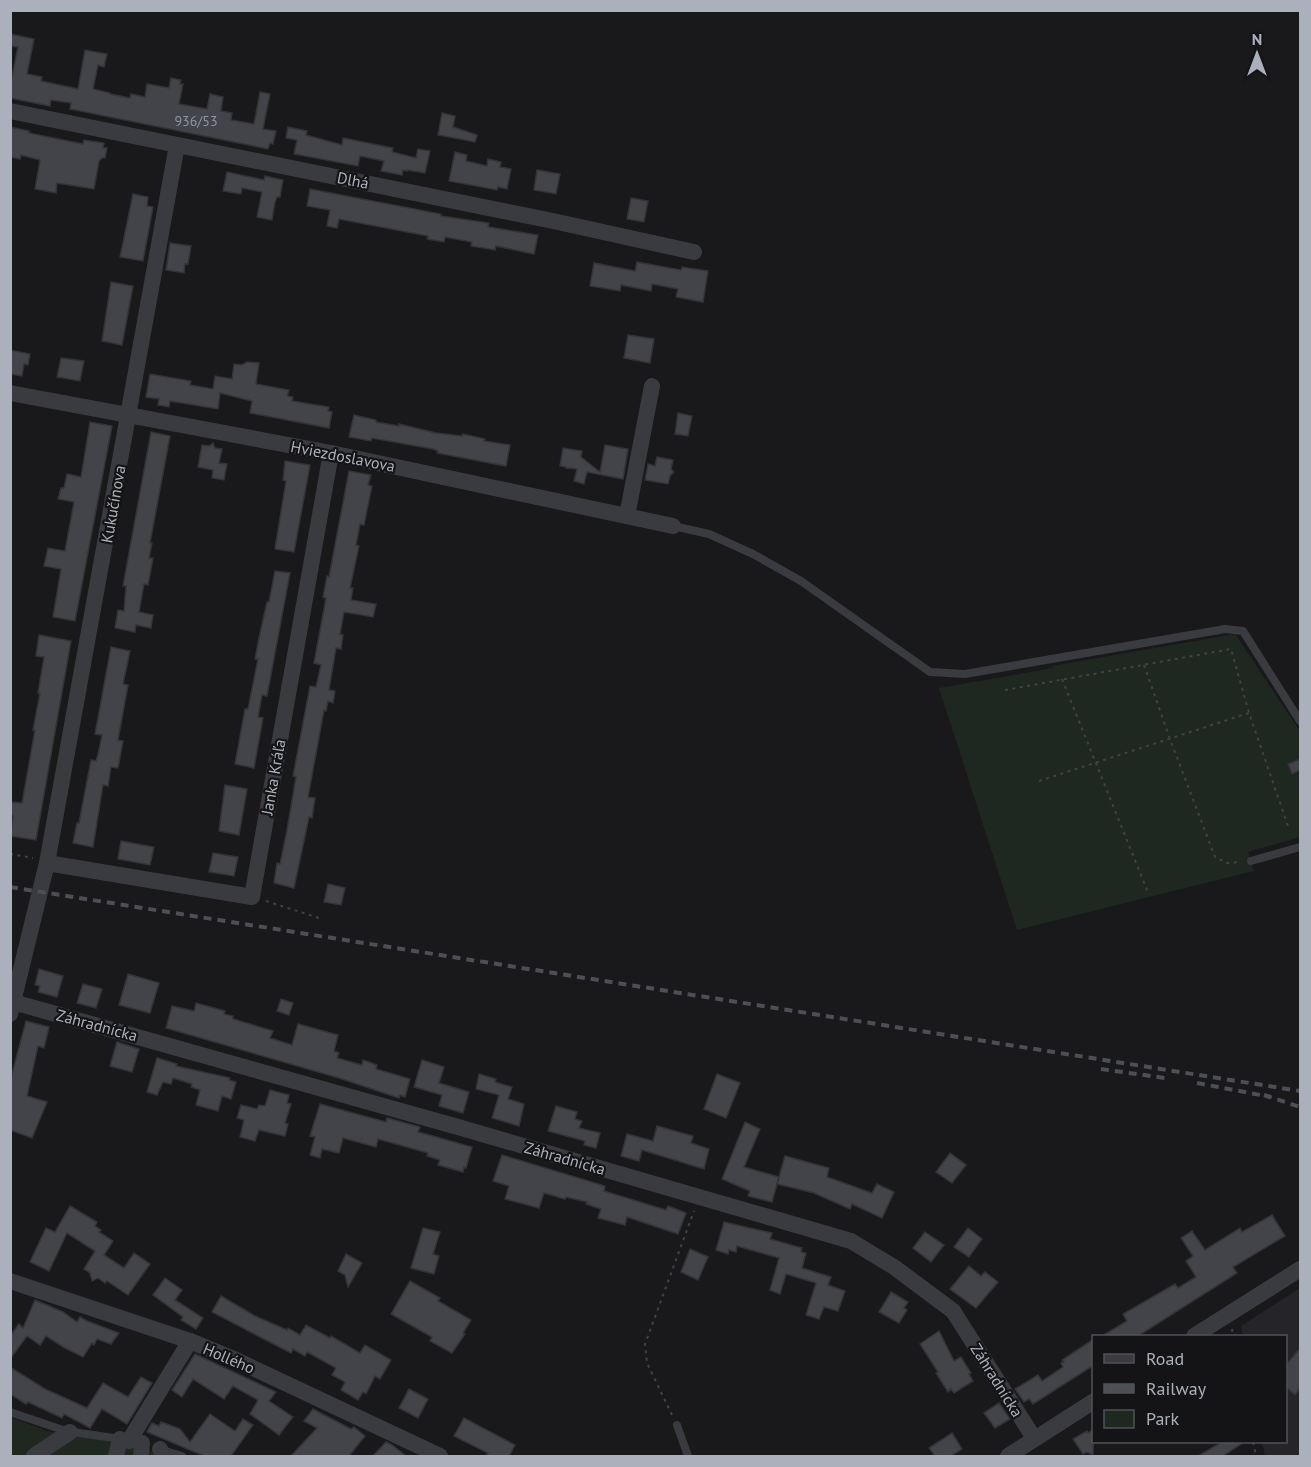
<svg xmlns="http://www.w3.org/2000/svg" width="1311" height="1467" viewBox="0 0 1311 1467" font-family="'PT Sans',sans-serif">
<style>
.built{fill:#252529}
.green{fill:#1e2720}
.building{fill:#434449;stroke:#333338;stroke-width:1.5}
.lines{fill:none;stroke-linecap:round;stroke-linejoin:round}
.path{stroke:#404248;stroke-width:2;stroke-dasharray:3 4.5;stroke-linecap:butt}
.lane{stroke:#3a3b41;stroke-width:8}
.street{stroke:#3a3b41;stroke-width:16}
.rail{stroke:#4d4f56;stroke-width:4;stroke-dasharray:8 6;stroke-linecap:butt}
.labels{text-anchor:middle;stroke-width:4.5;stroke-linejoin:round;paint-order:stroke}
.number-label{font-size:14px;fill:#91959f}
.street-label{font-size:16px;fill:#abb0bc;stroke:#141417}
</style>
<rect width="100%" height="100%" fill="#19191c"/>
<path class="built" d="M 1300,1288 L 1300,1456 L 1265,1456 L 1262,1442 L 1286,1442 L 1286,1336 L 1243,1336 L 1241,1326 Z"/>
<g class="green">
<path d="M 1235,634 L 1300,731 L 1300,837 L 1248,852 L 1254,871 L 1017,930 L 939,688 L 1053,668 L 1052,666 Z"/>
<path d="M 10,1417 L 47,1431 L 132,1445 L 165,1456 L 11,1456 Z"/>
</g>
<g class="building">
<path d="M 10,34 L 34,39 L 27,74 L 42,77 L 41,81 L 78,89 L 85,50 L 107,54 L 104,67 L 98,65 L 93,89 L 110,93 L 110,94 L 130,98 L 131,94 L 145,97 L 147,84 L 169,88 L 171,78 L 181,80 L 180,84 L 183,84 L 179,104 L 207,109 L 210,94 L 223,97 L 221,111 L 232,113 L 231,120 L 254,124 L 260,92 L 270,94 L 263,129 L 276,131 L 273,144 L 270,143 L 268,149 L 70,109 L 71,103 L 51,100 L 50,106 L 10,98 L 10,86 L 18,47 L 10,46 Z"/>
<path d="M 442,113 L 455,116 L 453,127 L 477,135 L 475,142 L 438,135 Z"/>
<path d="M 10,127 L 29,131 L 29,133 L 83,144 L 84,140 L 104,143 L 103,148 L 107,148 L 105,158 L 102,158 L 99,161 L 94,189 L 57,183 L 56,193 L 35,189 L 40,160 L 21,155 L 20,159 L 10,157 Z"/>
<path d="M 288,127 L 307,131 L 306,135 L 342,145 L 343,138 L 393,148 L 392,152 L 416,158 L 418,149 L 430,151 L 425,173 L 407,170 L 407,171 L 403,170 L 402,175 L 381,171 L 384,161 L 360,156 L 358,166 L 294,154 L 297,140 L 286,138 Z"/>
<path d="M 455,152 L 467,155 L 466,161 L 487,166 L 488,159 L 501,162 L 500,167 L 511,169 L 507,189 L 498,187 L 497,190 L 449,181 Z"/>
<path d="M 537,170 L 560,174 L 556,194 L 534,190 Z"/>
<path d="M 227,172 L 264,180 L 265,176 L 283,180 L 280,197 L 277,197 L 275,202 L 272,220 L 257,217 L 262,192 L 242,188 L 241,194 L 223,191 Z"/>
<path d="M 310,189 L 441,214 L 441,216 L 489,223 L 488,227 L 538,235 L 534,254 L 496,246 L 495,250 L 471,246 L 472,242 L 445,237 L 444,242 L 427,239 L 428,236 L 339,219 L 337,228 L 327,226 L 330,210 L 307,206 Z"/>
<path d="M 133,194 L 148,197 L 147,206 L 153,207 L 143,261 L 120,257 Z"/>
<path d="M 631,198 L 648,201 L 644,222 L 627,219 Z"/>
<path d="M 170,243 L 191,246 L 188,264 L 185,264 L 184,273 L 166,270 Z"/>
<path d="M 637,262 L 681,270 L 682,267 L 708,271 L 703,302 L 676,297 L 678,289 L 652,284 L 651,291 L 621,285 L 620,291 L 590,286 L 594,263 L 635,271 Z"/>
<path d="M 111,282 L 133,286 L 122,345 L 102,341 Z"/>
<path d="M 628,335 L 654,339 L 650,363 L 624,358 Z"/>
<path d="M 10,350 L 30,354 L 28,365 L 24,364 L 22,376 L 10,374 Z"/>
<path d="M 61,358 L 84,361 L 80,381 L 57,377 Z"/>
<path d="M 247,362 L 259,363 L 256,384 L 289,390 L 287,396 L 293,397 L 292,401 L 329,407 L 328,411 L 332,412 L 329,428 L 250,413 L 252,401 L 220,393 L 218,409 L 170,401 L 169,407 L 158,405 L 159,399 L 146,397 L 150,374 L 191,381 L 190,385 L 213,389 L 215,376 L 232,379 L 234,364 L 242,365 Z"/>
<path d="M 678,413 L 692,416 L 688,436 L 675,434 Z"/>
<path d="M 354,415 L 376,420 L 376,422 L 399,426 L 399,424 L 436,433 L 462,436 L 463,434 L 485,439 L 484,441 L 510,445 L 506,466 L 437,453 L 438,451 L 433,449 L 372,438 L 371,441 L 349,437 Z"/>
<path d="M 90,422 L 112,426 L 75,621 L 53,617 L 61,569 L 44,566 L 48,548 L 65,551 L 74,502 L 58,499 L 61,488 L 64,488 L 67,474 L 81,477 Z"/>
<path d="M 151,432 L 170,436 L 150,543 L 152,543 L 149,558 L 153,558 L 148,585 L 144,584 L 139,612 L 153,615 L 151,628 L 136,625 L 135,632 L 115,628 L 118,610 L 124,611 L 126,586 L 123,586 Z"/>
<path d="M 213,443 L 215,448 L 222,449 L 219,463 L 227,464 L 224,480 L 212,478 L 213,470 L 198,467 L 202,445 L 209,446 Z"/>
<path d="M 605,445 L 628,449 L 623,479 L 587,472 L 584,484 L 574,481 L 577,469 L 566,468 L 566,467 L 560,466 L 563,448 L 582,451 L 581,457 L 600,472 Z"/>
<path d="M 657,457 L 673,460 L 671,469 L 674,472 L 670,476 L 668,484 L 645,480 L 648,464 L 655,466 Z"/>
<path d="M 285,461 L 310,465 L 294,552 L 275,549 L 286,481 L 283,480 Z"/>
<path d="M 349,471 L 371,475 L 368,485 L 372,486 L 364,525 L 360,524 L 356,545 L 359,546 L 350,588 L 353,588 L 351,600 L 376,604 L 373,617 L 344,612 L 340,634 L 343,635 L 341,649 L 336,648 L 329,690 L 335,691 L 333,703 L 328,701 L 326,711 L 324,710 L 308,797 L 315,798 L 312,818 L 309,817 L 294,888 L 274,883 L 277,863 L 280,864 L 287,830 L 296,777 L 293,776 L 310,686 L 316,687 L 321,665 L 314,663 L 326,598 L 323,597 L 327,576 L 329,577 Z"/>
<path d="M 275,571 L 290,573 L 267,696 L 262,695 L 258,717 L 263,718 L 254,768 L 235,764 L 245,709 L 248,709 L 258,659 L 255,659 L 259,638 L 267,602 L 269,602 Z"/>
<path d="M 39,635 L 71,641 L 36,840 L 10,836 L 13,816 L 10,816 L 10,802 L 22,803 L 35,730 L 33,730 L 40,693 L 38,693 L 44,657 L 36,656 Z"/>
<path d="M 111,647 L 130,651 L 123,684 L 128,685 L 118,740 L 123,741 L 118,768 L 111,767 L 108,786 L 103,785 L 93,847 L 73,843 L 77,823 L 79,823 L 91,760 L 96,761 L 98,755 L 102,735 L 95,734 Z"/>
<path d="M 1300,759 L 1300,770 L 1292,774 L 1288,764 Z"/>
<path d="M 225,785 L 247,789 L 239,835 L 219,831 Z"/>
<path d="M 121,841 L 154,847 L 150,865 L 118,859 Z"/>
<path d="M 213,853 L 238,857 L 234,876 L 209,872 Z"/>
<path d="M 328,884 L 345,888 L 341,905 L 324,902 Z"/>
<path d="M 39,969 L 63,976 L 57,997 L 38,992 L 40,986 L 35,985 Z"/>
<path d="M 128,974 L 159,983 L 150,1013 L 119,1005 Z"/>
<path d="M 83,984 L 102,989 L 96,1008 L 77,1003 Z"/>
<path d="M 281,999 L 293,1003 L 289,1015 L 277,1011 Z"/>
<path d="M 196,1003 L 225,1011 L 224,1014 L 233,1016 L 233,1019 L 273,1031 L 270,1038 L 292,1045 L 298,1024 L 338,1035 L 334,1051 L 339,1053 L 337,1058 L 362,1065 L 363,1060 L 377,1065 L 376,1069 L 410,1079 L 405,1097 L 400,1095 L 399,1098 L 339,1078 L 166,1028 L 172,1006 L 194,1011 Z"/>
<path d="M 26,1021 L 49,1027 L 44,1048 L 38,1046 L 27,1096 L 47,1102 L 32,1138 L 10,1130 L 10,1081 Z"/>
<path d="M 117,1042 L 139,1049 L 132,1072 L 110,1066 Z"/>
<path d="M 157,1058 L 177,1064 L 176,1066 L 230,1078 L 229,1080 L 236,1082 L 231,1099 L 222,1096 L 218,1111 L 196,1105 L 200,1090 L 191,1087 L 192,1084 L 173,1078 L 171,1084 L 163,1082 L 157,1095 L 147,1092 Z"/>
<path d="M 422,1060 L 444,1067 L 439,1083 L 469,1092 L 463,1113 L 439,1106 L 442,1095 L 414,1087 Z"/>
<path d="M 479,1074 L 496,1079 L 495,1082 L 512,1087 L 508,1099 L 524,1104 L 519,1126 L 492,1118 L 499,1095 L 476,1089 Z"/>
<path d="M 717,1074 L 740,1083 L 726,1118 L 704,1109 Z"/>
<path d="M 270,1090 L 289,1095 L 287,1103 L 291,1104 L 285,1123 L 288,1124 L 285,1136 L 259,1130 L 255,1141 L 240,1137 L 244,1120 L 237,1118 L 241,1105 L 257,1109 L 259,1105 L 265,1106 Z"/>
<path d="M 320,1104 L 386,1122 L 387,1118 L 420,1127 L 418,1132 L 472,1147 L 466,1168 L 464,1167 L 463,1172 L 438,1165 L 440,1160 L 427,1156 L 428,1153 L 378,1139 L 376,1147 L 343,1138 L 339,1153 L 322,1149 L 320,1158 L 310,1155 L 315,1137 L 310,1136 Z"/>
<path d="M 556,1106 L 577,1112 L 575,1119 L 582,1121 L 579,1128 L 600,1133 L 596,1148 L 584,1145 L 585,1141 L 548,1131 Z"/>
<path d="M 745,1122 L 760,1129 L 744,1167 L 779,1177 L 772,1202 L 748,1196 L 750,1191 L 722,1179 Z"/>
<path d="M 657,1126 L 693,1136 L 691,1143 L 709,1149 L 704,1169 L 642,1150 L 639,1161 L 621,1156 L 627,1134 L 653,1141 Z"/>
<path d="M 950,1153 L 966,1165 L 952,1183 L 936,1172 Z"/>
<path d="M 502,1155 L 605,1186 L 604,1191 L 666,1210 L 668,1206 L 686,1213 L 678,1234 L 627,1217 L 625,1225 L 598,1218 L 601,1209 L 586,1204 L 587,1202 L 566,1197 L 565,1199 L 544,1193 L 539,1208 L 505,1199 L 509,1186 L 493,1181 Z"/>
<path d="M 785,1156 L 829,1168 L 827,1177 L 872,1193 L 877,1184 L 894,1192 L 882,1218 L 852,1204 L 850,1209 L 814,1193 L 777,1184 Z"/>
<path d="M 70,1206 L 97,1222 L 95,1226 L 101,1230 L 99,1232 L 113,1241 L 104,1255 L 124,1268 L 134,1253 L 150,1264 L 128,1295 L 107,1281 L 105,1283 L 98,1278 L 92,1281 L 90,1273 L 84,1269 L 95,1251 L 67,1233 L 49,1271 L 30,1262 L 46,1228 L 55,1232 Z"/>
<path d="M 1272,1215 L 1285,1236 L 1233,1267 L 1237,1273 L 1138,1336 L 1102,1336 L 1127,1321 L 1123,1314 L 1175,1284 L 1178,1288 L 1196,1277 L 1186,1261 L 1193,1256 L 1181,1238 L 1192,1231 L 1205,1250 L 1240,1228 L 1242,1232 Z"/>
<path d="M 724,1222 L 772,1233 L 770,1239 L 802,1248 L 801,1252 L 806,1253 L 802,1268 L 831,1277 L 828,1285 L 845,1291 L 838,1311 L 824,1307 L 819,1319 L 806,1315 L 816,1283 L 786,1274 L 780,1294 L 770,1290 L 779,1258 L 737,1246 L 736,1252 L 729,1250 L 728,1254 L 716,1250 Z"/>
<path d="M 423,1228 L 440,1232 L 433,1254 L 439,1256 L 434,1274 L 411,1268 Z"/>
<path d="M 968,1228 L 982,1239 L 969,1257 L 954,1247 Z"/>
<path d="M 925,1232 L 944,1245 L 931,1262 L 913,1248 Z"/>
<path d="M 690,1249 L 708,1257 L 698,1280 L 681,1272 Z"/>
<path d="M 346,1254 L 362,1263 L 348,1287 L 345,1275 L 338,1271 Z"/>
<path d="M 969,1266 L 981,1276 L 985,1272 L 998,1282 L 976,1308 L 950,1289 Z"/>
<path d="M 165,1278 L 182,1290 L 175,1300 L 203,1318 L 196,1329 L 181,1320 L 183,1317 L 153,1295 Z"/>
<path d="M 410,1281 L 440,1298 L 438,1301 L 471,1320 L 463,1333 L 465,1334 L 452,1353 L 430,1341 L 432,1337 L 391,1314 Z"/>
<path d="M 891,1292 L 908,1302 L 904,1308 L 907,1310 L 899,1323 L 879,1312 Z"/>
<path d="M 221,1296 L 255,1316 L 287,1330 L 288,1328 L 300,1335 L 306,1325 L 330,1338 L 331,1336 L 360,1353 L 365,1345 L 391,1360 L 380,1379 L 375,1376 L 366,1394 L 363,1392 L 358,1400 L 341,1390 L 345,1382 L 332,1375 L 336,1368 L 307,1352 L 305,1356 L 293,1349 L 291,1353 L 212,1312 Z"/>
<path d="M 35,1300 L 63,1312 L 77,1322 L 80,1317 L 87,1321 L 119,1333 L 111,1344 L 97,1339 L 94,1345 L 92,1343 L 83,1357 L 65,1348 L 46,1336 L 40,1345 L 27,1336 L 10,1359 L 10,1336 L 19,1324 L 23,1328 Z"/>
<path d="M 939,1331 L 954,1361 L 961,1357 L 971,1373 L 969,1374 L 973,1381 L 954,1393 L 951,1389 L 948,1392 L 936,1373 L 938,1372 L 920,1344 Z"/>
<path d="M 1094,1339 L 1094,1365 L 1033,1404 L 1029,1399 L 1024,1402 L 1015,1389 L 1038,1375 L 1042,1381 L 1063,1367 L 1061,1363 L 1064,1362 L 1062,1360 Z"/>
<path d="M 1300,1348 L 1300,1388 L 1295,1395 L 1286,1387 L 1286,1365 Z"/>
<path d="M 195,1354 L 276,1392 L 269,1401 L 293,1417 L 279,1435 L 250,1414 L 258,1400 L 233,1386 L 224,1399 L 193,1379 L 182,1397 L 172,1390 Z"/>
<path d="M 10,1367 L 45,1389 L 87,1408 L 103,1383 L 128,1397 L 141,1377 L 152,1383 L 127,1424 L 102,1409 L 90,1428 L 64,1414 L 62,1418 L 28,1402 L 26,1404 L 10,1394 Z"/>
<path d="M 409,1389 L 428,1399 L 418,1418 L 399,1408 Z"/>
<path d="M 999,1403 L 1010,1419 L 995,1428 L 984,1413 Z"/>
<path d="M 313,1409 L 351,1429 L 354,1427 L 365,1436 L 349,1456 L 291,1456 L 317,1428 L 304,1421 Z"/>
<path d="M 210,1414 L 235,1431 L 243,1419 L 253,1425 L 231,1456 L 204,1456 L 147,1432 L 152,1423 L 159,1426 L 161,1422 L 180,1429 L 190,1442 Z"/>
<path d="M 464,1418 L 515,1445 L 509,1456 L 486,1456 L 488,1453 L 454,1436 Z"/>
<path d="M 1094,1429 L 1093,1455 L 1087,1452 L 1083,1454 L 1073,1439 L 1087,1431 L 1088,1433 Z"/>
<path d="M 952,1433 L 962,1449 L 951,1456 L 935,1456 L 929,1448 Z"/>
<path d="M 386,1442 L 392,1445 L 406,1456 L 373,1456 Z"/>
<path d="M 1222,1442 L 1244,1442 L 1223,1456 L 1198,1456 Z"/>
</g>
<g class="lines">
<g class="path">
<path d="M 1144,665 L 1170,739 L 1215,857 L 1227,863 L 1240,862"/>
<path d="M 1062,679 L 1149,895"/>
<path d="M 1005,690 L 1231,649 L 1249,713 L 1288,826"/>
<path d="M 1039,781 L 1249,713"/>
<path d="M 10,854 L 33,858"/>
<path d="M 266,901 L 319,918"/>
<path d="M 1232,1329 L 1233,1336"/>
<path d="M 672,1415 L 647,1363 L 645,1344 L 694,1211"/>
<path d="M 1253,1442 L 1256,1456"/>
</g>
<g class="lane">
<path d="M 673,526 L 709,534 L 753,554 L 801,581 L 930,672 L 965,674 L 1225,629 L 1243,631 L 1300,721"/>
<path d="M 1251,861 L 1300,847"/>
<path d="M 10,1412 L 66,1431 L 120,1439"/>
<path d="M 677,1425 L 688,1456"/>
<path d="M 162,1450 L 182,1456"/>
</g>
<g class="street">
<path d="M 10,111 L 553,221 L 694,252"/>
<path d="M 10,393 L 331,453 L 673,526"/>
<path d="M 627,516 L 652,386"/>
<path d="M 47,863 L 252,897 L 331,453"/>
<path d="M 13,1002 L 458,1127 L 851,1241 L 894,1267 L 953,1311 L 1034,1438"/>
<path d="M 10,1014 L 47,863 L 177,145"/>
<path d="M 10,1281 L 190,1341 L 236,1360 L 440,1456"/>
<path d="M 1194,1336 L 1300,1269"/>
<path d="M 129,1441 L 190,1341"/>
<path d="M 160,1449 L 163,1456"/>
<path d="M 34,1456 L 70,1432"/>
<path d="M 116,1456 L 120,1439"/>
<path d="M 141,1456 L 142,1443"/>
<path d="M 1008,1456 L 1094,1401"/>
</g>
<g class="rail">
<path d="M 10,887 L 1300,1091"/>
<path d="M 1101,1069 L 1165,1078"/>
<path d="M 1197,1083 L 1271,1097"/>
<path d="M 1264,1095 L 1300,1107"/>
</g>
</g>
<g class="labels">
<g class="number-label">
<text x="196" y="126">936/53</text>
</g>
<g class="street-label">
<text transform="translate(353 180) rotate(11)" y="6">Dlhá</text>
<text transform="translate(343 456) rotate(11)" y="6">Hviezdoslavova</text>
<text transform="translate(113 504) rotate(-80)" y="6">Kukučínova</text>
<text transform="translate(273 777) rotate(-80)" y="6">Janka Kráľa</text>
<text transform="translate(97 1025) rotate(15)" y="6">Záhradnícka</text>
<text transform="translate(565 1158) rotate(16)" y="6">Záhradnícka</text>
<text transform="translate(229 1358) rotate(23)" y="6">Hollého</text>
<text transform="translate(997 1380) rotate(58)" y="6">Záhradnícka</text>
</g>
</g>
<rect width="1311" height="1467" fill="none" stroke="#abb0bc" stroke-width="24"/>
<rect x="1092" y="1335" width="195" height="108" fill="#141417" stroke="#505259" stroke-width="1.5"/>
<rect x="1104" y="1354" width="30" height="9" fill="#3a3b41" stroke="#505259" stroke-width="1.5"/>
<text x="1146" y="1365" font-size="18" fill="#abb0bc">Road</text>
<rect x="1104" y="1384" width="30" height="9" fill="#4d4f56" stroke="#505259" stroke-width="1.5"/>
<text x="1146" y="1395" font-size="18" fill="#abb0bc">Railway</text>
<rect x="1104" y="1410" width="30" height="18" fill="#1e2720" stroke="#505259" stroke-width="1.5"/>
<text x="1146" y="1425" font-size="18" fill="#abb0bc">Park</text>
<g transform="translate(1257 54)" stroke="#141417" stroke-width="4.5" paint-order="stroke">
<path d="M0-4.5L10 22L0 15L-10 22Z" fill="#abb0bc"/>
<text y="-9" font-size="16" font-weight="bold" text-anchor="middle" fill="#abb0bc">N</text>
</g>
</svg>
